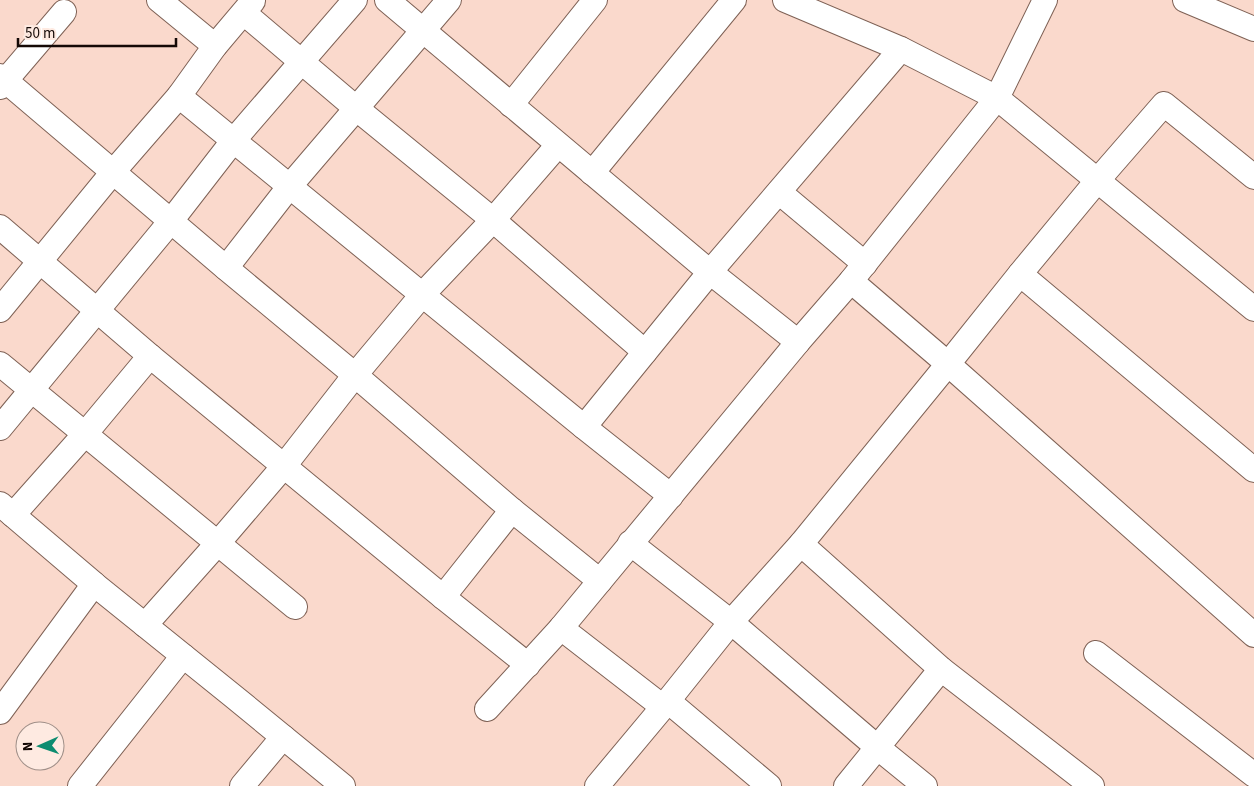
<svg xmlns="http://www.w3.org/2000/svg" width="1254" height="786" viewBox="0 0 1254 786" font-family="'Source Sans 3',sans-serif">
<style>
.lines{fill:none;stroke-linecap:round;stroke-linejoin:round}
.minor-casing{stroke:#7e6155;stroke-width:26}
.minor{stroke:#fff;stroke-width:24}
</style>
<rect width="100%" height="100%" fill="#fad9cc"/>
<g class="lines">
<defs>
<g id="minor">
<path d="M 159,0 L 215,46"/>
<path d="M 387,0 L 710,272 L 798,342"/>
<path d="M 785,0 L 901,49 L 997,98 L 1045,0"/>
<path d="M 1185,0 L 1254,29"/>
<path d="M 244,13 L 357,109 L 493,220 L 645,352"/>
<path d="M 0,76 L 226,268 L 355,375 L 512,510 L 600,581"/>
<path d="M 0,87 L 64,12"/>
<path d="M 179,96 L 584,427 L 671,496"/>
<path d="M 511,105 L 595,0"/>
<path d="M 592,173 L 734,0"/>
<path d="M 779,192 L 865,264"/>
<path d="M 0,227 L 150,356 L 443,597 L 528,665"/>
<path d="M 226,268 L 289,187 L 449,0"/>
<path d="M 1020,274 L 1254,470"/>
<path d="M 851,281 L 948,364 L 1254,635"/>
<path d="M 0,310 L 113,172 L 179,96 L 215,46 L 253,1"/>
<path d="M 0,364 L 295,607"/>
<path d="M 584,427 L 710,272 L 901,49"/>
<path d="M 0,428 L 171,221 L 233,141 L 355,0"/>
<path d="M 0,504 L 94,584 L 233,696 L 343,786"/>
<path d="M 13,515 L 85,434 L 150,356"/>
<path d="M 630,543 L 731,622 L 877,747 L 925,786"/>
<path d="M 801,544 L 941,669 L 846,786"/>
<path d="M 443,597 L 512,510"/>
<path d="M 145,625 L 218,543 L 284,466 L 355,375 L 422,295 L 493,220 L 558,145"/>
<path d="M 561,628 L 663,707"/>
<path d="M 1096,653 L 1254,775"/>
<path d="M 941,669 L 1092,786"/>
<path d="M 668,701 L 769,786"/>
<path d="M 487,709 L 561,628 L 798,342 L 851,281 L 997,98 L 1254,309"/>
<path d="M 0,712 L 94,584"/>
<path d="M 80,786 L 183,656"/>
<path d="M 242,786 L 283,737"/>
<path d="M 597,786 L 663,707 L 731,622 L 801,544 L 948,364 L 1020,274 L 1097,181 L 1164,104 L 1254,177"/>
</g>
</defs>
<use href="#minor" class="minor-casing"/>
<use href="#minor" class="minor"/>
</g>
<g transform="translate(40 746) rotate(268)"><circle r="24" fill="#feeae1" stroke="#a09089"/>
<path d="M0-4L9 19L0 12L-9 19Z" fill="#0d8c70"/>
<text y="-8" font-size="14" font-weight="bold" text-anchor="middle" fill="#140906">N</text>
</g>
<path d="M18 38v8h158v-8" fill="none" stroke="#140906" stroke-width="2.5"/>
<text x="25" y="38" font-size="15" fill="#140906" stroke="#feeae1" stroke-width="4" paint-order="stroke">50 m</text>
</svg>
